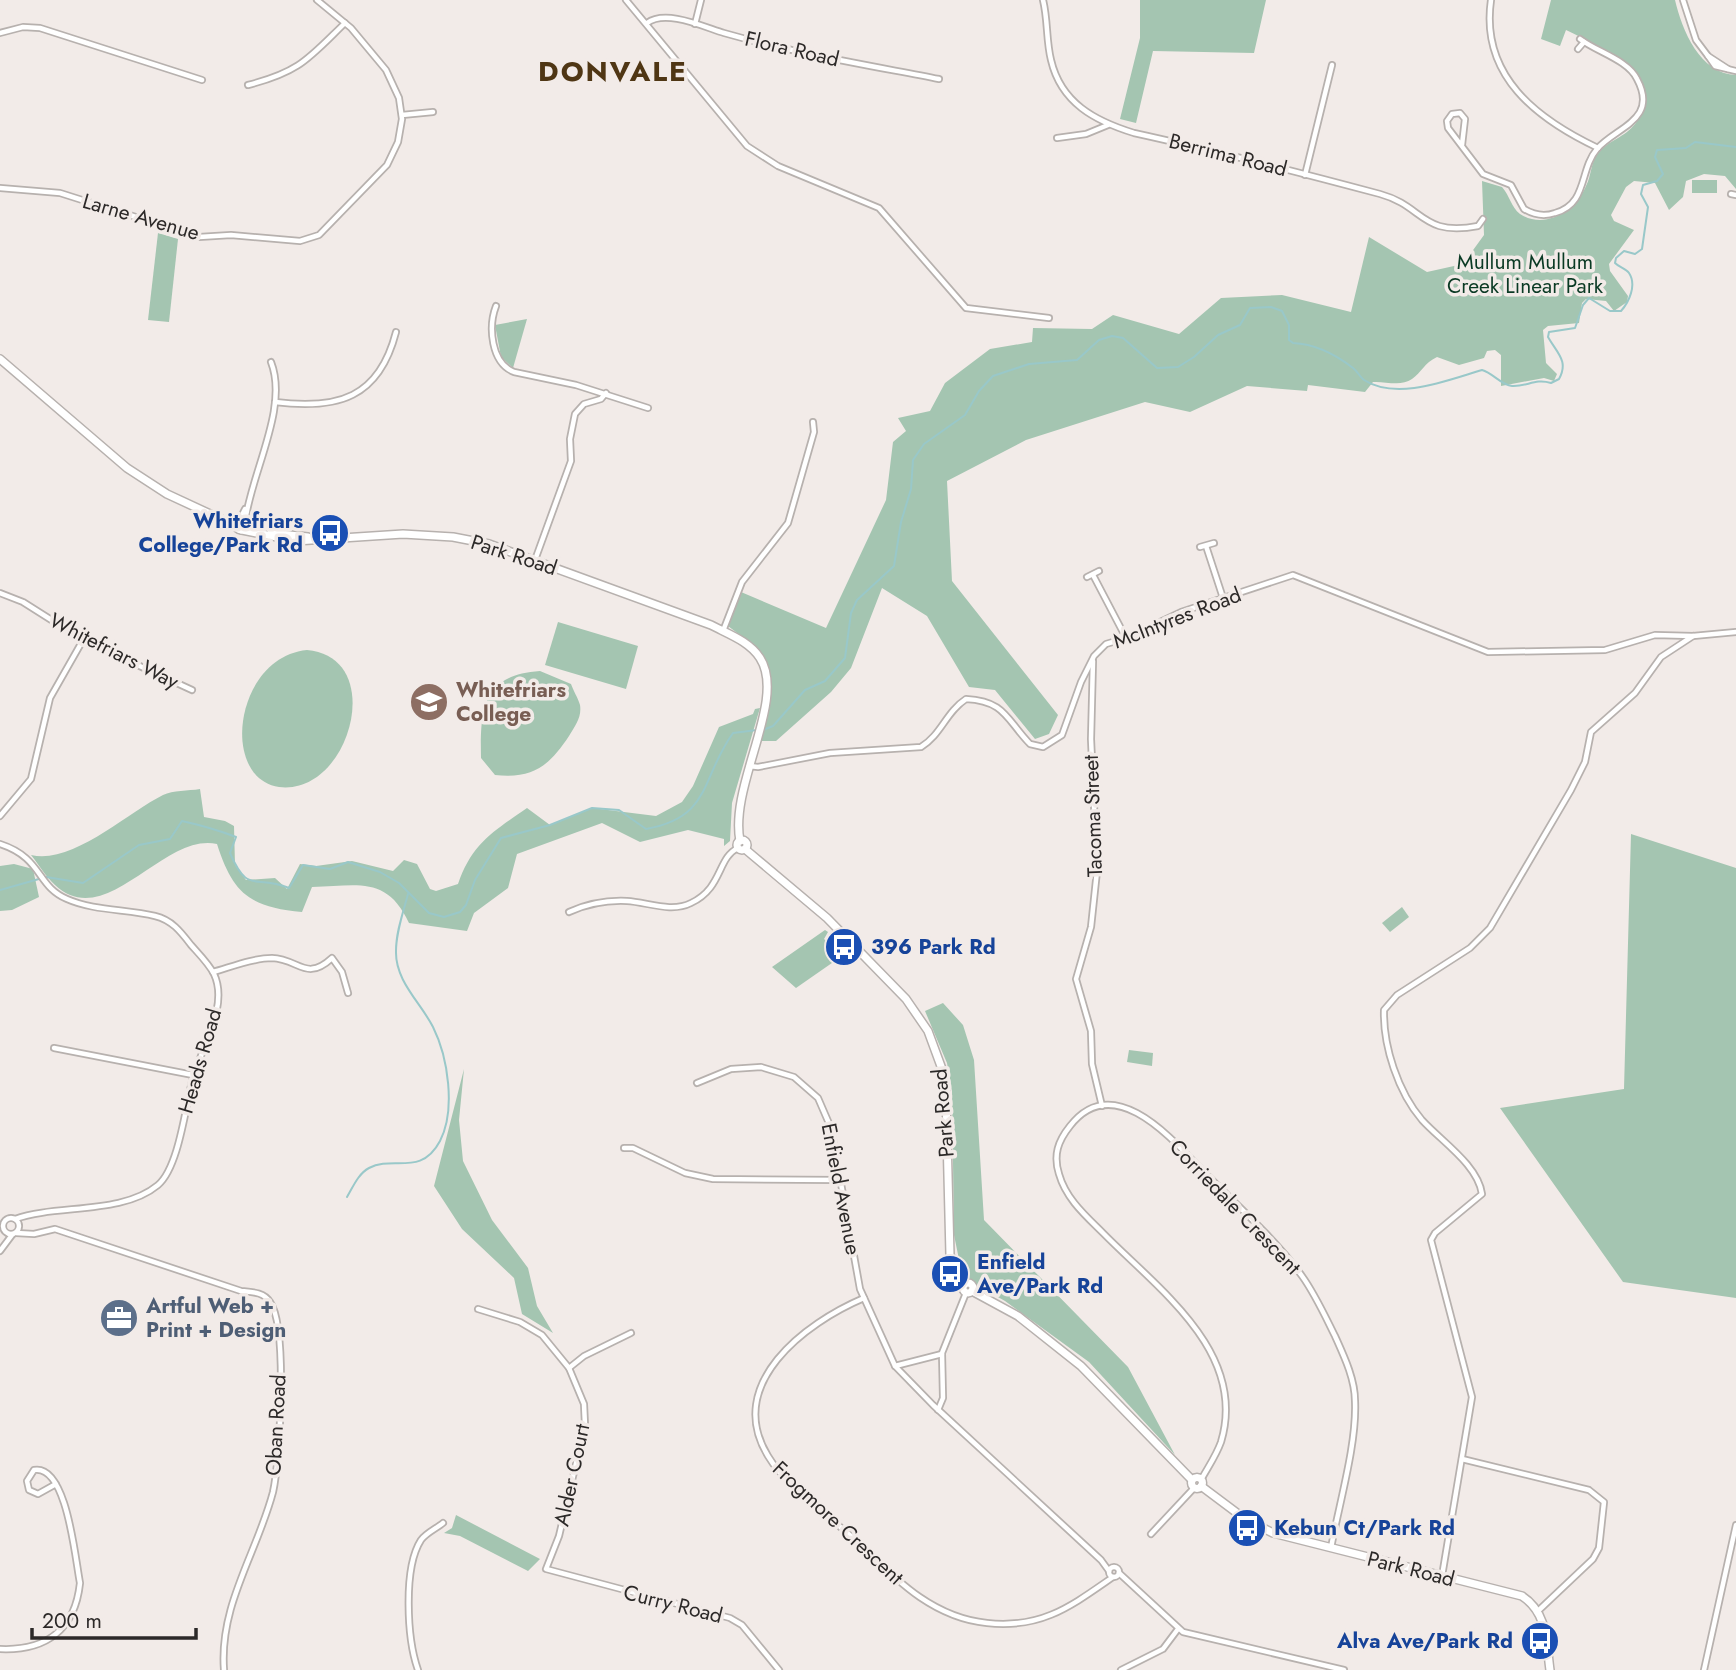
<svg xmlns="http://www.w3.org/2000/svg" width="1736" height="1670" viewBox="0 0 1736 1670" font-family="Jost,sans-serif">
<style>
.green{fill:#a4c5b1}
.lines{fill:none;stroke-linecap:round;stroke-linejoin:round}
.stream{stroke:#99c8c9;stroke-width:2}
.street-casing{stroke:#b7b1ae;stroke-width:8}
.secondary-casing{stroke:#b7b1ae;stroke-width:10}
.street{stroke:#fff;stroke-width:4.5}
.secondary{stroke:#fff;stroke-width:7}
.labels{text-anchor:middle;stroke-width:7;stroke-linejoin:round;paint-order:stroke}
.street-label{font-size:21px;fill:#2c2928;stroke:#f2ebe8}
.park-label{font-size:21px;fill:#0a3a24;stroke:#f2ebe8}
.transit-label{font-size:21px;font-weight:bold;fill:#164399;stroke:#f2ebe8;text-anchor:start}
.education-label{font-size:21px;font-weight:bold;fill:#785e54;stroke:#f2ebe8;text-anchor:start}
.service-label{font-size:21px;font-weight:bold;fill:#4e5e75;stroke:#f2ebe8;text-anchor:start}
.district-label{font-size:28px;font-weight:bold;letter-spacing:2px;fill:#4f3614;stroke:#f2ebe8}
</style>
<rect width="100%" height="100%" fill="#f2ebe8"/>
<g class="green">
<path d="M 1140,0 L 1266,0 L 1254,53 L 1153,51 L 1136,123 L 1120,119 L 1140,38 Z"/>
<path d="M 1551,0 L 1675,0 C 1682,30 1700,74 1736,75 L 1736,189 L 1725,176 L 1704,174 L 1686,181 L 1683,197 L 1669,210 L 1655,183 L 1634,181 L 1626,187 L 1611,215 L 1614,221 L 1634,230 L 1609,264 L 1610,271 L 1628,296 L 1627,302 L 1614,311 L 1606,301 L 1586,299 L 1582,303 L 1579,323 L 1548,326 L 1543,330 L 1546,363 L 1557,374 L 1554,381 L 1544,378 L 1501,386 L 1501,355 L 1495,350 L 1487,351 L 1484,358 L 1459,365 L 1437,357 C 1424,363 1422,372 1412,379 C 1401,387 1385,381 1373,382 L 1365,392 L 1308,385 L 1307,391 L 1247,386 L 1190,412 L 1145,402 L 1026,440 L 947,481 L 952,581 L 1058,715 L 1049,734 L 1035,739 L 995,690 L 969,687 L 927,616 L 882,588 L 851,668 L 831,692 L 776,741 L 759,741 L 771,694 L 769,669 L 753,645 L 728,626 L 741,592 L 826,628 L 886,500 L 893,442 L 906,431 L 898,418 L 930,411 L 945,383 L 990,349 L 1032,342 L 1033,328 L 1092,329 L 1113,315 L 1179,334 L 1221,298 L 1282,295 L 1351,312 L 1369,237 L 1427,272 L 1463,264 L 1484,235 L 1482,181 L 1502,187 C 1510,196 1511,207 1520,214 C 1546,231 1576,209 1586,186 C 1592,175 1590,161 1600,151 C 1611,139 1628,136 1637,121 C 1658,86 1636,70 1608,54 C 1594,46 1582,37 1566,30 L 1560,46 L 1541,39 Z"/>
<rect x="1692" y="180" width="25" height="13"/>
<path d="M 158,233 L 178,239 L 169,322 L 148,320 Z"/>
<path d="M 527,319 L 513,368 L 501,357 L 495,325 Z"/>
<path d="M 558,622 L 638,646 L 626,689 L 545,665 Z"/>
<path d="M 307,650 C 388,657 350,796 279,787 C 219,778 235,657 307,650 Z"/>
<path d="M 540,671 L 571,684 C 573,690 578,698 580,705 C 582,717 575,726 569,736 C 549,766 533,779 495,775 L 481,758 C 480,708 483,675 540,671 Z"/>
<path d="M 760,708 L 732,803 L 730,841 L 724,846 L 724,839 L 688,830 L 640,842 L 602,823 L 517,854 L 508,888 L 474,913 L 467,931 L 409,923 C 387,875 357,886 312,887 L 302,912 C 250,907 233,894 217,844 C 163,832 106,933 55,885 C 46,877 39,865 31,855 C 72,865 127,813 163,795 C 173,790 188,791 200,789 L 204,817 L 225,821 L 234,826 L 235,865 L 246,880 L 275,878 L 287,889 L 300,864 L 316,866 L 352,861 L 393,871 L 404,860 L 417,864 L 430,889 L 436,891 L 458,884 C 472,843 494,831 527,808 L 550,825 L 592,808 L 656,816 L 682,802 L 693,786 L 719,727 L 753,714 L 755,709 Z"/>
<path d="M 1631,834 L 1736,868 L 1736,1298 L 1623,1282 L 1500,1108 L 1624,1089 Z"/>
<path d="M 14,864 L 33,869 L 39,897 L 12,910 L 0,911 L 0,866 Z"/>
<path d="M 1402,907 L 1409,917 L 1390,932 L 1382,923 Z"/>
<path d="M 825,930 L 828,932 L 824,939 L 842,956 L 796,988 L 772,967 Z"/>
<path d="M 943,1003 L 963,1025 L 974,1060 L 984,1220 L 1128,1367 L 1175,1455 L 1089,1362 L 1005,1301 L 973,1283 L 961,1269 L 954,1235 L 952,1091 L 947,1063 L 925,1011 Z"/>
<path d="M 1129,1050 L 1153,1053 L 1152,1066 L 1127,1062 Z"/>
<path d="M 464,1069 L 459,1120 L 463,1161 L 492,1220 L 528,1268 L 537,1306 L 553,1333 L 522,1314 L 514,1278 L 462,1229 L 434,1186 Z"/>
<path d="M 456,1515 L 540,1559 L 528,1571 L 460,1536 L 444,1533 L 452,1528 Z"/>
</g>
<g class="lines">
<g class="stream">
<path d="M 763,730 L 773,726 L 805,690 L 825,681 L 845,658 L 851,613 L 857,600 L 894,566 L 901,522 L 911,489 L 913,460 L 924,444 L 965,415 L 979,391 L 993,376 L 1029,364 L 1077,360 L 1099,340 L 1112,336 L 1123,338 L 1157,368 L 1178,367 L 1194,357 L 1218,335 L 1240,325 L 1250,308 L 1271,307 L 1282,311 L 1289,325 L 1289,340 L 1293,343 C 1315,344 1335,354 1353,368 C 1357,371 1360,377 1364,380 C 1397,401 1448,380 1482,370 C 1493,373 1501,385 1512,386 C 1527,387 1535,378 1551,383 L 1559,379 C 1569,361 1557,353 1548,337 L 1549,332 L 1575,328 L 1583,305 L 1589,298 L 1610,311 L 1621,311 C 1629,302 1637,285 1629,273 C 1626,269 1619,267 1615,263 L 1616,258 L 1624,251 L 1635,254 L 1642,249 L 1648,207 L 1641,194 L 1643,185 L 1657,181 L 1663,174 L 1655,157 L 1657,150 L 1686,148 L 1695,142 L 1736,147"/>
<path d="M 0,890 L 46,877 L 83,883 L 139,845 L 170,839 L 182,821 C 200,825 218,830 236,837 L 230,853 C 248,895 254,874 289,888 L 303,865 L 330,869 L 348,862 L 380,872 L 399,883 L 429,913 L 444,917 L 460,912 L 466,905 L 475,880 L 501,838 L 550,825 L 592,808 L 619,810 L 646,829 C 712,817 700,779 733,733 L 757,730"/>
<path d="M 347,1197 C 353,1187 358,1174 369,1168 C 393,1155 421,1177 440,1141 C 456,1110 448,1057 433,1027 C 421,1003 395,981 396,951 C 396,932 403,913 408,894"/>
</g>
<defs>
<g id="street">
<path d="M 626,0 L 747,146 L 778,166 L 879,208 L 966,308 L 1049,318"/>
<path d="M 1043,0 C 1048,20 1046,40 1051,60 C 1061,103 1095,121 1134,133 C 1216,151 1298,172 1380,194 C 1424,206 1421,237 1478,226 L 1483,219"/>
<path d="M 1491,0 C 1480,76 1537,119 1598,148"/>
<path d="M 1683,0 L 1696,40 L 1708,56 L 1728,69"/>
<path d="M 647,23 C 666,9 704,27 724,33 C 794,53 867,65 939,79"/>
<path d="M 695,24 L 701,0"/>
<path d="M 0,33 L 23,27 L 40,28 L 202,80"/>
<path d="M 1578,49 L 1584,42"/>
<path d="M 1708,56 L 1715,66 L 1736,71"/>
<path d="M 248,85 C 300,72 309,58 345,23"/>
<path d="M 402,115 L 433,112"/>
<path d="M 1057,138 L 1086,134 L 1108,125"/>
<path d="M 1462,145 L 1465,119 L 1460,113 L 1452,114 L 1447,121 L 1448,128 L 1483,174 L 1511,185 L 1524,209 C 1534,215 1544,217 1555,213 C 1588,204 1579,170 1597,149 C 1616,127 1659,120 1637,79 C 1628,60 1597,52 1580,39"/>
<path d="M 1305,175 L 1332,65"/>
<path d="M 0,188 L 60,193 L 199,237 L 231,235 L 300,241 L 319,235 L 387,165 L 398,142 L 402,119 L 399,98 L 386,70 L 351,28 L 317,0"/>
<path d="M 1731,194 L 1736,195"/>
<path d="M 496,306 C 488,327 491,363 514,372 L 576,385 L 648,408"/>
<path d="M 275,402 C 338,410 379,398 396,332"/>
<path d="M 240,519 L 245,509"/>
<path d="M 245,522 C 251,473 289,408 271,362"/>
<path d="M 1206,546 L 1223,598"/>
<path d="M 1200,547 L 1214,543"/>
<path d="M 535,560 L 571,461 L 570,439 L 575,414 L 584,404 L 601,399 L 606,393"/>
<path d="M 1093,575 L 1126,638"/>
<path d="M 1087,577 L 1099,571"/>
<path d="M 0,593 L 23,602 L 83,640 L 192,690"/>
<path d="M 723,631 L 742,582 L 788,523 L 814,432 L 813,422"/>
<path d="M 1093,661 L 1091,739 L 1097,871 L 1091,927 L 1076,979 L 1091,1031 L 1092,1064 L 1102,1106"/>
<path d="M 749,766 L 758,767 L 830,753 L 921,747 C 941,735 946,712 966,699 C 1005,701 1006,719 1030,744 L 1043,747 L 1062,735 L 1081,682 L 1094,656 L 1106,644 L 1126,638 L 1181,612 L 1293,575 L 1488,652 L 1605,650 L 1655,635 L 1693,636 L 1736,632"/>
<path d="M 0,816 L 31,779 L 50,698 L 83,640"/>
<path d="M 0,844 C 43,858 36,886 67,899 C 94,911 127,909 155,916 C 172,920 181,932 191,945 C 199,954 209,964 214,974 C 230,1008 198,1052 191,1086 C 185,1111 178,1168 158,1185 C 122,1215 57,1204 15,1219"/>
<path d="M 569,912 C 587,904 606,900 627,901 C 647,902 671,913 691,903 C 723,888 717,858 738,848"/>
<path d="M 213,972 C 231,967 253,958 272,958 C 299,959 306,982 332,958 L 342,972 L 348,993"/>
<path d="M 54,1048 L 193,1075"/>
<path d="M 697,1083 L 731,1069 L 761,1067 L 794,1077 L 818,1098 L 831,1128 L 860,1289 L 895,1366 L 933,1405 L 1101,1560 L 1109,1571"/>
<path d="M 624,1148 L 633,1148 L 685,1173 L 713,1179 L 840,1180"/>
<circle cx="11" cy="1226" r="8"/>
<path d="M 16,1233 L 34,1234 L 55,1229 L 241,1291 C 252,1292 264,1292 270,1302 C 288,1326 280,1461 273,1492 C 257,1553 219,1605 224,1670"/>
<path d="M 0,1251 L 12,1235"/>
<path d="M 864,1298 C 805,1323 724,1384 768,1456 C 785,1485 826,1514 852,1537 C 892,1575 929,1617 987,1623 C 1042,1629 1071,1606 1113,1577"/>
<path d="M 478,1309 L 520,1322 L 542,1335 L 569,1368 L 584,1404 L 585,1425 L 559,1536 L 546,1569 L 730,1618 L 742,1625 L 779,1670"/>
<path d="M 895,1366 L 942,1354"/>
<path d="M 569,1368 L 584,1356 L 631,1333"/>
<path d="M 938,1410 L 943,1398 L 942,1353 L 966,1293"/>
<path d="M 1462,1459 L 1589,1490 L 1604,1502 L 1599,1548 L 1593,1559 L 1538,1611"/>
<path d="M 1201,1480 C 1208,1467 1216,1456 1221,1442 C 1248,1352 1158,1289 1103,1233 C 1086,1216 1066,1199 1059,1174 C 1053,1155 1058,1141 1070,1126 C 1111,1073 1166,1132 1196,1164 C 1231,1200 1272,1235 1302,1276 C 1315,1294 1325,1316 1335,1336 C 1344,1356 1355,1379 1355,1401 C 1357,1444 1339,1504 1331,1548"/>
<path d="M 1151,1534 L 1194,1488"/>
<circle cx="1114" cy="1572" r="5"/>
<path d="M 1119,1573 L 1183,1632 L 1344,1670"/>
<path d="M 1442,1576 L 1472,1397 L 1431,1240 L 1435,1233 L 1482,1194 C 1478,1165 1441,1141 1422,1120 C 1398,1092 1383,1046 1384,1010 L 1397,995 L 1470,948 L 1490,928 L 1571,790 L 1585,762 L 1591,732 L 1635,693 L 1661,657 L 1693,636"/>
<path d="M 0,1649 C 46,1651 75,1630 80,1583 C 75,1558 67,1464 34,1470 L 27,1481 L 29,1490 L 38,1494 L 56,1484"/>
<path d="M 418,1670 C 407,1639 403,1568 421,1540 C 426,1533 437,1528 443,1523"/>
<path d="M 1121,1670 L 1163,1649 L 1178,1629"/>
<path d="M 1704,1670 L 1736,1525"/>
</g>
<g id="secondary">
<path d="M 0,359 L 127,468 L 167,494 L 236,526"/>
<circle cx="241" cy="525" r="5"/>
<path d="M 242,530 L 296,541 L 403,534 L 453,537 L 489,544 L 711,625 C 728,634 749,641 760,658 C 787,700 729,785 740,841"/>
<path d="M 271,533 L 308,537"/>
<circle cx="742" cy="845" r="5"/>
<path d="M 745,849 L 827,918 L 906,999 L 928,1031 L 942,1069 L 946,1096 L 950,1255 L 964,1285"/>
<circle cx="968" cy="1288" r="5"/>
<path d="M 972,1291 L 1018,1316 L 1081,1366 L 1192,1480"/>
<circle cx="1197" cy="1483" r="5.5"/>
<path d="M 1201,1486 L 1245,1519 L 1273,1533 L 1522,1596 C 1548,1613 1546,1642 1550,1670"/>
</g>
</defs>
<use href="#street" class="street-casing"/>
<use href="#secondary" class="secondary-casing"/>
<use href="#street" class="street"/>
<use href="#secondary" class="secondary"/>
</g>
<defs>
<symbol id="bus-disc" viewBox="-11 -11 22 22"><circle r="9.5" fill="#1a4fb4" stroke="#f2ebe8"/><path d="M-5-6H5V4H4V6H2V4H-2V6H-4V4H-5ZM-3.5-4V0h7V-4ZM-3.5 1.2v1.5H-2V1.2ZM2 1.2v1.5H3.5V1.2Z" fill="#fff"/></symbol>
<symbol id="school-disc" viewBox="-11 -11 22 22"><circle r="9.5" fill="#8d6e63" stroke="#f2ebe8"/><path d="M0-5L7-2L0 1L-7-2ZM-4 1L0 2.5L4 1V4Q0 6-4 4Z" fill="#fff"/></symbol>
<symbol id="office-disc" viewBox="-11 -11 22 22"><circle r="9.5" fill="#5c6f8a" stroke="#f2ebe8"/><path d="M-6-3h4V-5.5h4V-3h4V5H-6ZM-1-4.5V-3h2v-1.5ZM-6 0V1H6V0Z" fill="#fff"/></symbol>
</defs>
<g fill-rule="evenodd">
<use href="#bus-disc" x="308" y="511" width="44" height="44"/>
<use href="#school-disc" x="407" y="680" width="44" height="44"/>
<use href="#bus-disc" x="822" y="925" width="44" height="44"/>
<use href="#bus-disc" x="928" y="1252" width="44" height="44"/>
<use href="#office-disc" x="97" y="1296" width="44" height="44"/>
<use href="#bus-disc" x="1225" y="1506" width="44" height="44"/>
<use href="#bus-disc" x="1518" y="1619" width="44" height="44"/>
</g>
<g class="labels">
<g class="street-label">
<text transform="translate(792 49) rotate(13)" y="7">Flora Road</text>
<text transform="translate(1228 155) rotate(14)" y="7">Berrima Road</text>
<text transform="translate(141 217) rotate(16)" y="7">Larne Avenue</text>
<text transform="translate(514 555) rotate(18)" y="7">Park Road</text>
<text transform="translate(1177 618) rotate(-21)" y="7">McIntyres Road</text>
<text transform="translate(114 651) rotate(27)" y="7">Whitefriars Way</text>
<text transform="translate(1093 816) rotate(-92)" y="7">Tacoma Street</text>
<text transform="translate(200 1061) rotate(-74)" y="7">Heads Road</text>
<text transform="translate(943 1113) rotate(-95)" y="7">Park Road</text>
<text transform="translate(841 1189) rotate(79)" y="7">Enfield Avenue</text>
<text transform="translate(1235 1207) rotate(46)" y="7">Corriedale Crescent</text>
<text transform="translate(276 1425) rotate(-87)" y="7">Oban Road</text>
<text transform="translate(572 1475) rotate(-78)" y="7">Alder Court</text>
<text transform="translate(838 1523) rotate(43)" y="7">Frogmore Crescent</text>
<text transform="translate(1411 1569) rotate(14)" y="7">Park Road</text>
<text transform="translate(673 1604) rotate(14)" y="7">Curry Road</text>
</g>
<g class="park-label">
<text x="1525" y="269">Mullum Mullum<tspan x="1525" dy="24">Creek Linear Park</tspan></text>
</g>
<g class="transit-label">
<text x="303" y="528" text-anchor="end">Whitefriars<tspan x="303" dy="24">College/Park Rd</tspan></text>
<text x="871" y="954">396 Park Rd</text>
<text x="977" y="1269">Enfield<tspan x="977" dy="24">Ave/Park Rd</tspan></text>
<text x="1274" y="1535">Kebun Ct/Park Rd</text>
<text x="1513" y="1648" text-anchor="end">Alva Ave/Park Rd</text>
</g>
<g class="education-label">
<text x="456" y="697">Whitefriars<tspan x="456" dy="24">College</tspan></text>
</g>
<g class="service-label">
<text x="146" y="1313">Artful Web +<tspan x="146" dy="24">Print + Design</tspan></text>
</g>
<g class="district-label">
<text x="613" y="81">DONVALE</text>
</g>
</g>
<path d="M32 1628v10h164v-10" fill="none" stroke="#2c2928" stroke-width="3.5"/>
<text x="42" y="1628" font-size="21" fill="#2c2928" stroke="#f2ebe8" stroke-width="5" paint-order="stroke">200 m</text>
</svg>
